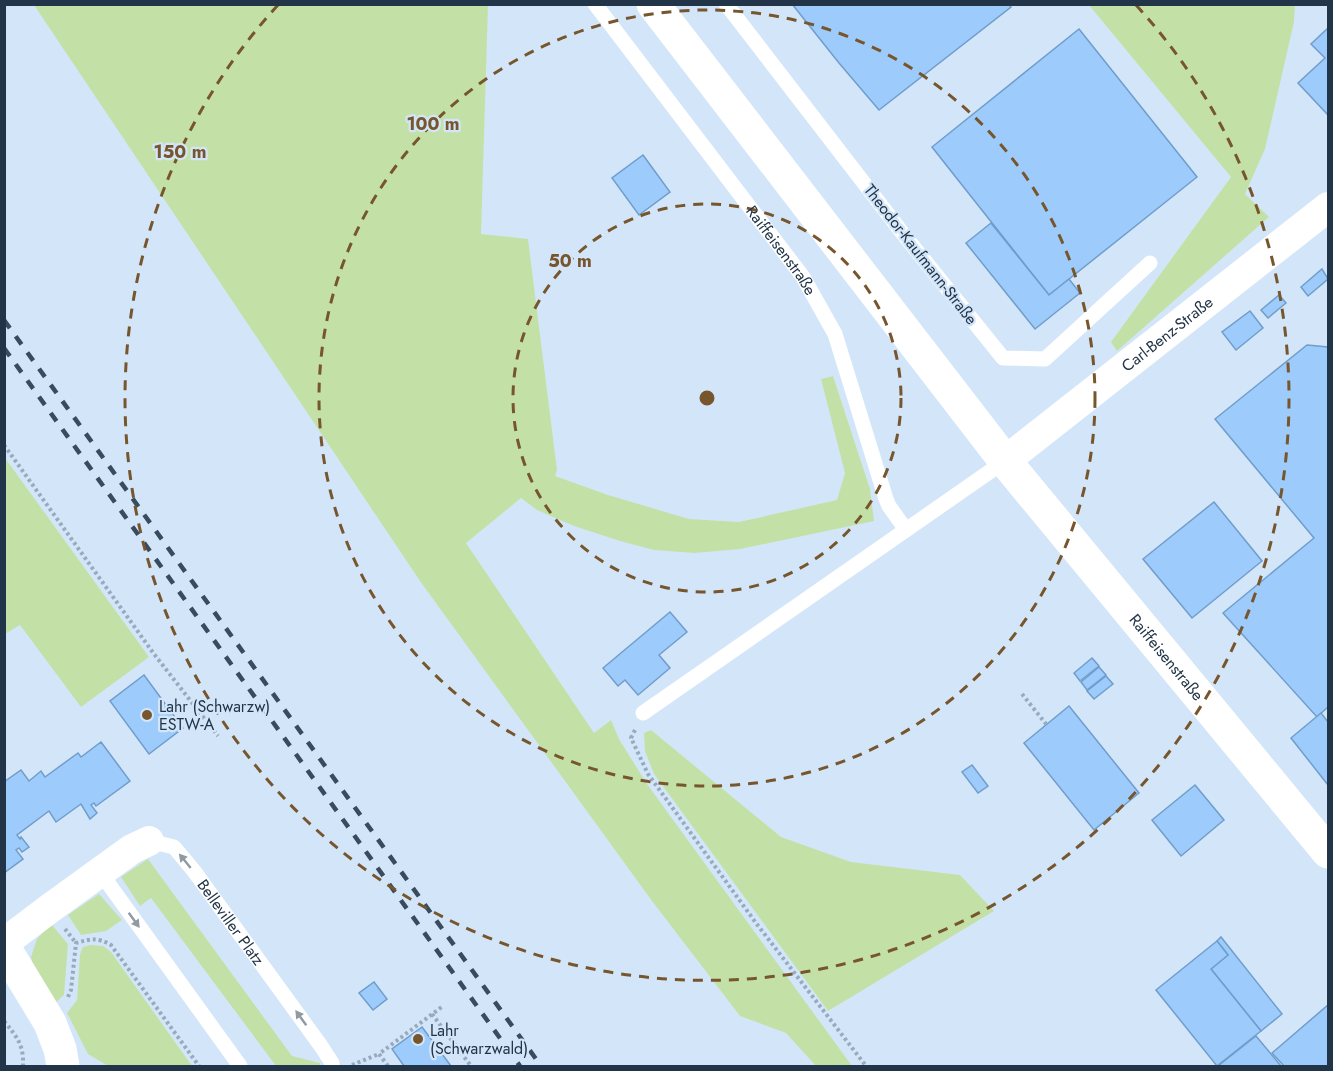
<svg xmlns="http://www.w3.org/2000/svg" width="1333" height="1071" viewBox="0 0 1333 1071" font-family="Jost,sans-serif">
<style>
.green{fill:#c3e1a7}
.building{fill:#9dccfc;stroke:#709dcb;stroke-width:1.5}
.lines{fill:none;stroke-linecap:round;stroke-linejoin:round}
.path{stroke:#98abbe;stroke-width:4;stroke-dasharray:3 3;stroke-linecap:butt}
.service{stroke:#fff;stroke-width:15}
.minor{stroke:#fff;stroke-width:30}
.tertiary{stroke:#fff;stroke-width:33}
.rail{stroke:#394b5e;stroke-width:4.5;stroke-dasharray:10 10;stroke-linecap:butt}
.oneway{fill:#909aa3}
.ring{fill:none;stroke:#77562d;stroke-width:3;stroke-dasharray:10 8}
.poi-dot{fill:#77562d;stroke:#d3e6f9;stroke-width:2}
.labels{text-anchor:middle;stroke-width:4.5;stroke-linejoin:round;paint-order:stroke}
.street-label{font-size:16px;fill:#223447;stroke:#d3e6f9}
.poi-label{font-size:16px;fill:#223447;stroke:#d3e6f9;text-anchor:start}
.centre{fill:#77562d;stroke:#d3e6f9;stroke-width:3}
.ring-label{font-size:18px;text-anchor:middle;font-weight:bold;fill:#77562d;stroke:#d3e6f9;stroke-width:4.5;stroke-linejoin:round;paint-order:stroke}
</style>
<rect width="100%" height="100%" fill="#d3e6f9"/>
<g class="green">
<path d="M 34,5 L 488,5 L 481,234 L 528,239 L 557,470 L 555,476 L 608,495 L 689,519 L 739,522 L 837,500 L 845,473 L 821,379 L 833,376 L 870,489 L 874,521 L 740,549 L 694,553 L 654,550 L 620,541 L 574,526 L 537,510 L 521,498 L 466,543 L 594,733 L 611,720 L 619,739 L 647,784 L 852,1066 L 816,1066 L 786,1033 L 740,1016 L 652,901 L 420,581 Z"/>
<path d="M 1089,5 L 1295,5 L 1294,22 L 1265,149 L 1245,194 L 1269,217 L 1117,351 L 1111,342 L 1231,177 Z"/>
<path d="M 5,458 L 149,657 L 81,707 L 20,625 L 5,634 Z"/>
<path d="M 651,730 L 781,837 L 851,862 L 960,875 L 994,911 L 828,1011 L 654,774 L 645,751 L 644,733 Z"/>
<path d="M 148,859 L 292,1056 L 320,1063 L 320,1066 L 276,1066 L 151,898 L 140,906 L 121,877 Z"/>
<path d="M 99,894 L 122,920 L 106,931 L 81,935 L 68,915 Z"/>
<path d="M 51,924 L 68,944 L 64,995 L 55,1003 L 33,968 L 31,957 L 37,939 Z"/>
<path d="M 90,945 L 103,946 L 111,952 L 192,1066 L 108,1066 L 88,1054 L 67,1013 L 77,1000 L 80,954 L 83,947 Z"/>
</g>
<g class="building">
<path d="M 792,4 L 1009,4 L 1011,7 L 879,110 L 839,63 Z"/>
<path d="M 1328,28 L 1328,115 L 1298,83 L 1325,58 L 1311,44 Z"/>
<path d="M 1079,29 L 1197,177 L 1049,295 L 932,147 Z"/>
<path d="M 643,155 L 670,192 L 639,215 L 612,178 Z"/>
<path d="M 991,223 L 1049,295 L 1069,279 L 1080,293 L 1035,329 L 966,243 Z"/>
<path d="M 1322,269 L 1328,279 L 1308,296 L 1301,287 Z"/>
<path d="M 1279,295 L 1286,303 L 1268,318 L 1261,310 Z"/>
<path d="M 1250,311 L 1263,328 L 1236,350 L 1222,332 Z"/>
<path d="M 1307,345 L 1328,347 L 1328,707 L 1317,717 L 1223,613 L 1314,538 L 1215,419 Z"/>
<path d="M 1214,502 L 1262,561 L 1192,618 L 1143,559 Z"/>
<path d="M 670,612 L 687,632 L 659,655 L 670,668 L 638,695 L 625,680 L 618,686 L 603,668 Z"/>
<path d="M 1092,658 L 1099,666 L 1080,681 L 1074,673 Z"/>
<path d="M 1099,667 L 1106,675 L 1087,690 L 1081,682 Z"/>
<path d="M 144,675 L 183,728 L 149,754 L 110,701 Z"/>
<path d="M 1106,676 L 1113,684 L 1094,699 L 1087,691 Z"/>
<path d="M 1069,706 L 1139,793 L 1094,830 L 1024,743 Z"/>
<path d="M 1321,713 L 1328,722 L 1328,785 L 1291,738 Z"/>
<path d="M 101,742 L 130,781 L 96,806 L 94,803 L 91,805 L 97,813 L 90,819 L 81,804 L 56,822 L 49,811 L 17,835 L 20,839 L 21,837 L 29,847 L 22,852 L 19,848 L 16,850 L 23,859 L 4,873 L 4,782 L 21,770 L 29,781 L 41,771 L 45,777 L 78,753 L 81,757 Z"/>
<path d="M 972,765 L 988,786 L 978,793 L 962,772 Z"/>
<path d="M 1195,785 L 1224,820 L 1181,856 L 1152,820 Z"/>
<path d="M 1221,937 L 1282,1014 L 1261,1031 L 1211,969 L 1228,955 L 1217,941 Z"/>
<path d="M 1217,941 L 1228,955 L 1211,969 L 1261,1031 L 1217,1066 L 1156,990 Z"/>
<path d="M 374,982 L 387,999 L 373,1010 L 359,993 Z"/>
<path d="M 1328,1005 L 1328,1066 L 1284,1066 L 1272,1053 Z"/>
<path d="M 422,1027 L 451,1066 L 404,1066 L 392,1049 Z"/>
<path d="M 1256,1036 L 1281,1066 L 1218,1066 Z"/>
</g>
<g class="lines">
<g class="path">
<path d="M 4,445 L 154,654 L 218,736"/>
<path d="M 1022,694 L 1046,724"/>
<path d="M 635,730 L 631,738 L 648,774 L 756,923 L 866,1066"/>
<path d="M 65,929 L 76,943"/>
<path d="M 68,997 L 71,990 L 76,943 C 91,939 97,937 111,945 L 199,1066"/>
<path d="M 432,1014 L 471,1066"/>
<path d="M 4,1021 C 17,1037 24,1045 23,1066"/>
<path d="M 352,1065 L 379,1054"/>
<path d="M 388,1066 L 379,1054 L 443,1006"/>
</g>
<g class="service">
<path id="s1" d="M 595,4 L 803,277 L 835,334 L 886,499 L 889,506 L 906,530"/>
<path d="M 726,4 L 904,235 L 1003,358 L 1045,359 L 1150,263"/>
<path d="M 643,713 L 1005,461"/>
<path id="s2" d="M 149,841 L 174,847 L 194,871 L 321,1046 L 332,1063 L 332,1066"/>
<path d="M 100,872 L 240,1066"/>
</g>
<g class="minor">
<path id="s3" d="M 1005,461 L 1328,207"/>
<path d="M 4,943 L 49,909 L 132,849 L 149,841"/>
</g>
<g class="tertiary">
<path id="s4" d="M 653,4 L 1005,461 L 1328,852"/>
<path d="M 4,947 L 50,1023 L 60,1049 L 63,1066"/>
</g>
<g class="rail">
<path d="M 4,320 L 541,1066"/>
<path d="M 4,348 L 520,1066"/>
</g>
</g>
<defs><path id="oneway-solid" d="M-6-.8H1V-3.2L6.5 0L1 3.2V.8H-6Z" transform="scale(1.5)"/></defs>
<g class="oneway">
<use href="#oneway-solid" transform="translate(185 861) rotate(-129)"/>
<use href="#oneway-solid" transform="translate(134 920) rotate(54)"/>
<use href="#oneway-solid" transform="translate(301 1018) rotate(-126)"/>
</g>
<g class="ring">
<circle cx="707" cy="398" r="194"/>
<circle cx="707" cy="398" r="388"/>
<path d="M1136 5A582 582 0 1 1 278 5"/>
</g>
<g class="poi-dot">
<circle cx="147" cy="715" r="6"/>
<circle cx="418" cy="1039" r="6"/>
</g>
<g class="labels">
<g class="street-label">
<text dy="6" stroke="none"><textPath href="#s1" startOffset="309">Raiffeisenstraße</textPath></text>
<text transform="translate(921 254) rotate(52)" y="6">Theodor-Kaufmann-Straße</text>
<text dy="6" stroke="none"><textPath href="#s3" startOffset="206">Carl-Benz-Straße</textPath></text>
<text dy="6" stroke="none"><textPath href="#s4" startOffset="831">Raiffeisenstraße</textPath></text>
<text dy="6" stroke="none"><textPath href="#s2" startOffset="120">Belleviller Platz</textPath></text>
</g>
<g class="poi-label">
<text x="159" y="712">Lahr (Schwarzw)<tspan x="159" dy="18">ESTW-A</tspan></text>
<text x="430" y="1036">Lahr<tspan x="430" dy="18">(Schwarzwald)</tspan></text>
</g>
</g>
<circle cx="707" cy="398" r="9" class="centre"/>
<g class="ring-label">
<text x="433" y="130">100 m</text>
<text x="180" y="158">150 m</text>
<text x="570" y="267">50 m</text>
</g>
<rect width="1333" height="1071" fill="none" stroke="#223447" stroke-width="12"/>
</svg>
